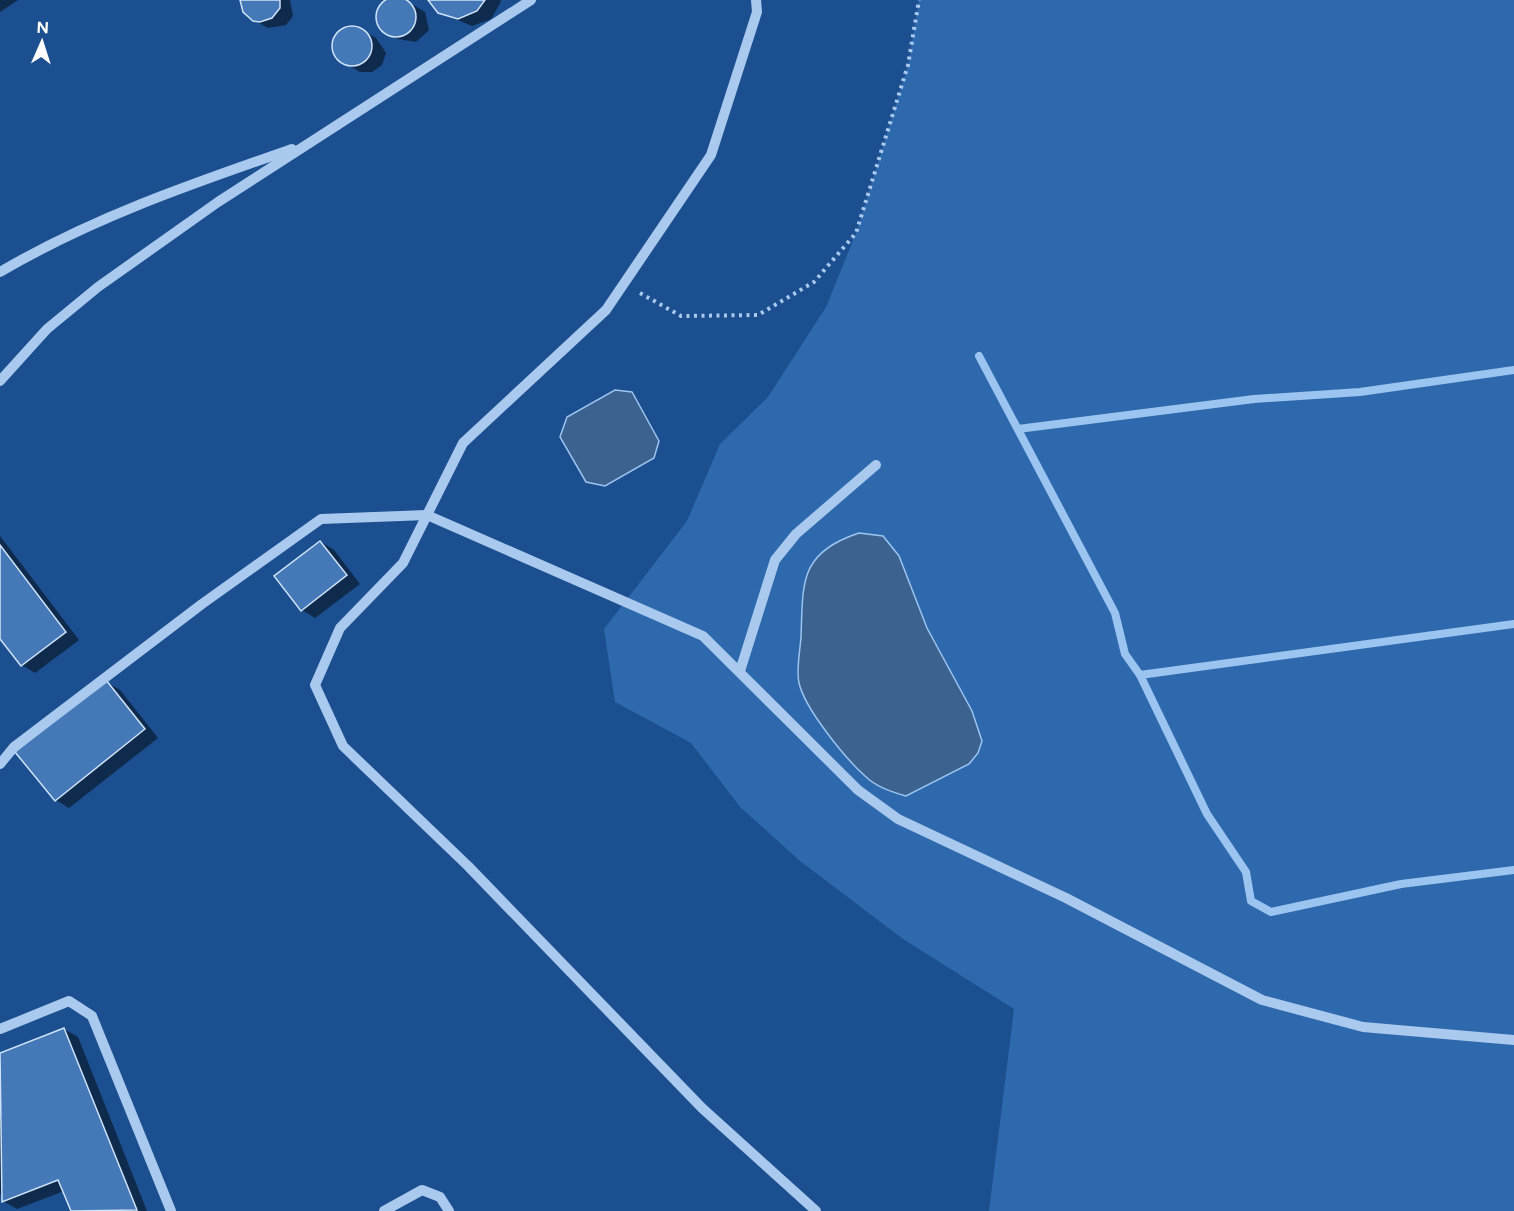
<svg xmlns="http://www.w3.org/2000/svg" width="1514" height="1211" viewBox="0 0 1514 1211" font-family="Figtree,sans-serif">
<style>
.green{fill:#2e69ad}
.water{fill:#3c6290;stroke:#9cc4f0;stroke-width:1.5}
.shadow{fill:#0007}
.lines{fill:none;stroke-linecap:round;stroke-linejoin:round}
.stream{stroke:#9cc4f0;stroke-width:8}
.building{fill:#4478b7;stroke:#cfe3fa;stroke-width:1.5}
.path{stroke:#a9c9ee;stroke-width:4;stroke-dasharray:3 4.5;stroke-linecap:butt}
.minor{stroke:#a9c9ee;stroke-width:10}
</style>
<rect width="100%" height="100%" fill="#1b4f8f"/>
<path class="green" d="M 919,0 L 1514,0 L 1514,1211 L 989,1211 L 1014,1009 L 903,939 L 800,861 L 740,807 L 691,743 L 615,702 L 604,629 L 687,521 L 720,444 L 768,397 L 826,307 L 856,233 L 908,65 Z"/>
<g class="water">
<path d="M 615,390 L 632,392 L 659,441 L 654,458 L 605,486 L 586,482 L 560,437 L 567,417 Z"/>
<path d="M 859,533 L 883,536 L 899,556 L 927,628 L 972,711 L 982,741 L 978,753 L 969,764 L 906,796 C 892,792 876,787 865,776 C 845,758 805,709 799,683 C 796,670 800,651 801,637 C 803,582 799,553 859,533 Z"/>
</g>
<g class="shadow">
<path d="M 0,0 L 18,0 L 0,12 Z"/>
<path d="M 242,0 L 290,0 L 293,16 L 286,25 L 268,28 L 254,20 Z"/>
<path d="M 387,0 L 405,0 L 425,12 L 429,30 L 416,42 L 398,39 L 384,30 L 377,20 L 379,8 Z"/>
<path d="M 431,0 L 500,0 L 501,2 L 491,19 L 472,26 L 439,12 Z"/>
<path d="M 344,28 L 362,30 L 376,38 L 386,53 L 382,65 L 372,72 L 360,72 L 340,60 L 334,50 L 335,37 Z"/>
<path d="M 0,536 L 79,640 L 35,673 L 22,665 L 0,637 Z"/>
<path d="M 321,542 L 334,550 L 360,584 L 315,618 L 302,610 Z"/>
<path d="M 106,682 L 120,690 L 158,738 L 69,808 L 56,800 Z"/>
<path d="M 64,1029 L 78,1037 L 147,1211 L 72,1211 L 64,1191 L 17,1209 L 3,1201 L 0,1193 L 0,1054 Z"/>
</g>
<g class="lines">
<g class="stream">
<path d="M 979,356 L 1115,613 L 1125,654 L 1140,675 L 1514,624"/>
<path d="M 1018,429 L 1254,399 L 1360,392 L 1514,370"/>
<path d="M 1140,675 L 1207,814 L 1246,872 L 1251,901 L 1271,912 L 1401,884 L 1514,870"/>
</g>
</g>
<g class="building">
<circle cx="396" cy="17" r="20"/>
<path d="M 240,0 L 280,0 L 280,8 L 272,18 L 260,22 L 253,21 L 243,12 Z"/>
<path d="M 428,0 L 485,0 L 477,11 L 458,19 L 438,13 Z"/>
<circle cx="352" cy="46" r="20"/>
<path d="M 320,541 L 347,575 L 301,611 L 274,576 Z"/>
<path d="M 0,545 L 66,632 L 21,666 L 0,639 Z"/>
<path d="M 106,680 L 145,729 L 55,801 L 15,752 Z"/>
<path d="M 64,1028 L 137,1210 L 71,1211 L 58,1180 L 2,1202 L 0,1053 Z"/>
</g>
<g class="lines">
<path class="path" d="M 640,293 L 681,316 L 758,315 L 814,282 L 856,233 L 908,65 L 919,0"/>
<g class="minor">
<path d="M 756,0 L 757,12 L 711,155 L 606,310 L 463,443 L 403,563 L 340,628 L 315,685 L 343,746 L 468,866 L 702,1108 L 816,1211"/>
<path d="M 0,272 C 92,218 191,184 292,149"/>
<path d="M 0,381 L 47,329 L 98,287 L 218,202 L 531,0"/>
<path d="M 740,671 L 775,560 L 796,534 L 876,465"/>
<path d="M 0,764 L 14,747 L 202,604 L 321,519 L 427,515 L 703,636 L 858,790 L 898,819 L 1066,898 L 1262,1000 L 1363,1027 L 1514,1040"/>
<path d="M 0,1029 L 69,1001 L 92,1016 L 171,1211"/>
<path d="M 384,1211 L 422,1190 L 440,1197 L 449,1211"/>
</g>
</g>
<g transform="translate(42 42) rotate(3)" stroke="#1b4f8f" stroke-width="4.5" paint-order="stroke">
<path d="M0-4.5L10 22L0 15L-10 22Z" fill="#ffffff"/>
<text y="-9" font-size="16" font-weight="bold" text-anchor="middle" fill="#ffffff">N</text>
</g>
</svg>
